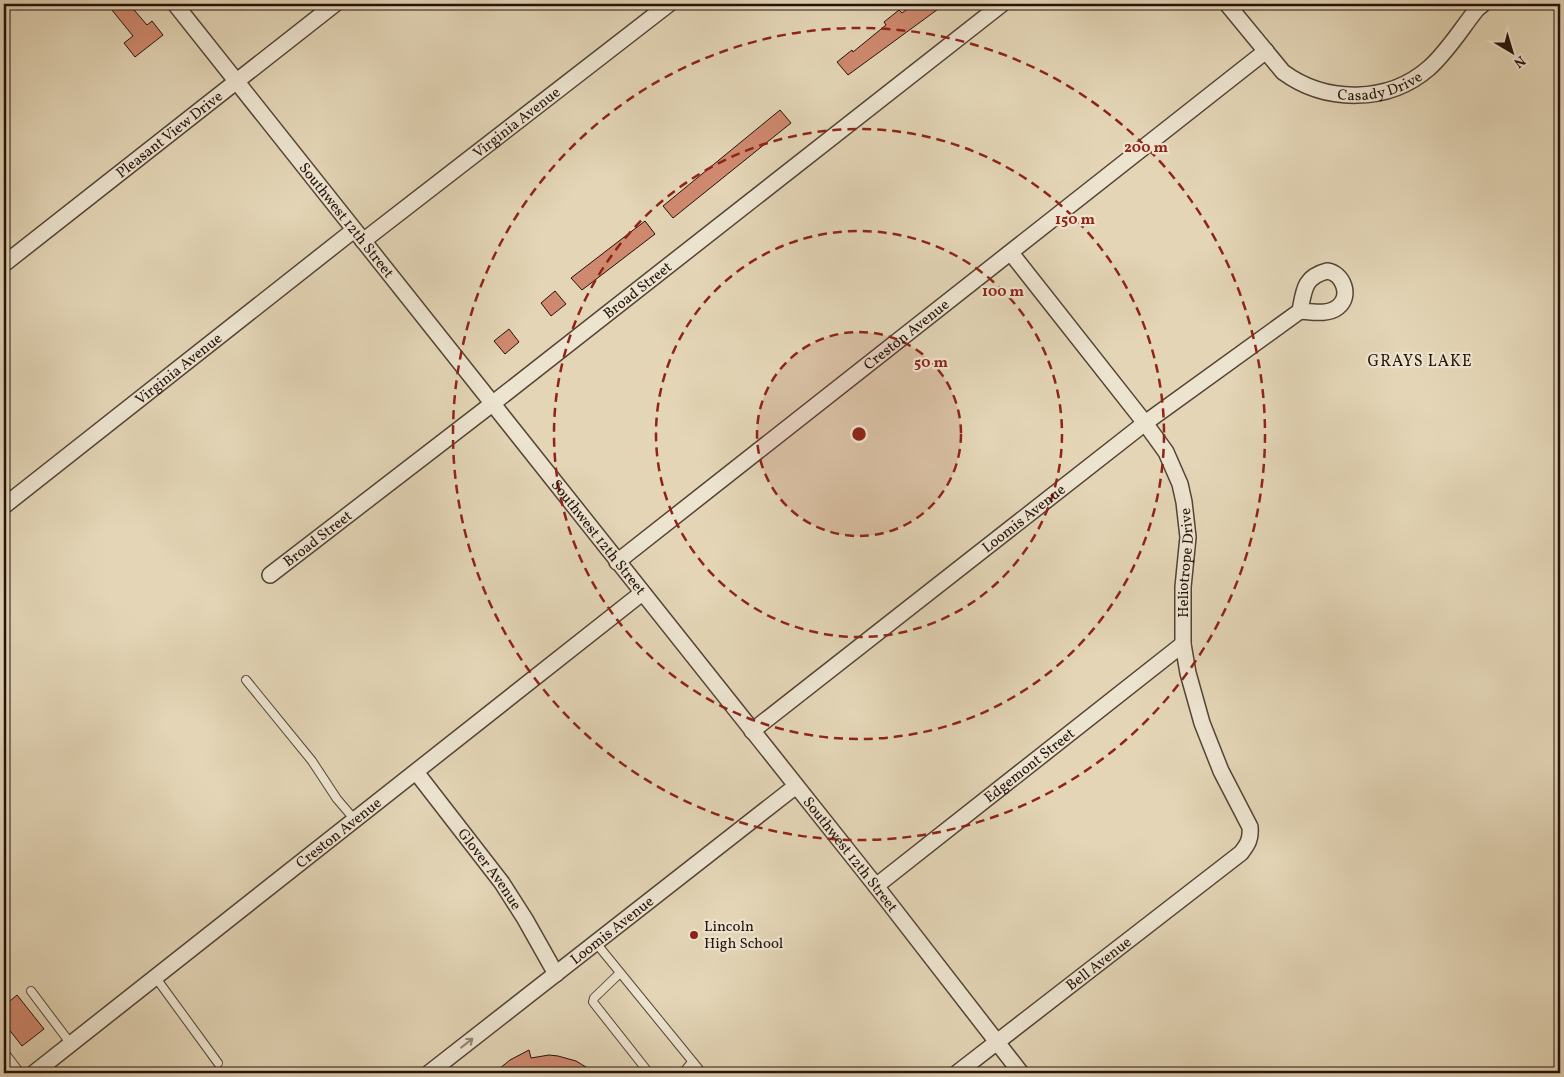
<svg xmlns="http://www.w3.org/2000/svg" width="1564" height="1077" viewBox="0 0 1564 1077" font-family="Vollkorn,serif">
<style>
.building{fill:#cf896f;stroke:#25120a}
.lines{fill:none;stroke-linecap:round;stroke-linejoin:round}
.service-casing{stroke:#544335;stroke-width:10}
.minor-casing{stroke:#544335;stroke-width:18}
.service{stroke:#ede4d0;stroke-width:8}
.minor{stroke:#ede4d0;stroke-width:15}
.oneway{stroke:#938677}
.ring{fill:none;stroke:#8f2418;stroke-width:2.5;stroke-dasharray:9 6}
.poi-dot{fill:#8f2418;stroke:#ede4d0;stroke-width:2}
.labels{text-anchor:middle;stroke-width:4.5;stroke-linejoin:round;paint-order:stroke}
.street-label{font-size:15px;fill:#25120a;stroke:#ede4d0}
.poi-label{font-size:15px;fill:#25120a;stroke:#ede4d0;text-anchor:start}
.neighbourhood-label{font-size:16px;letter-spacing:1px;fill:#25120a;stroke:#ede4d0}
.centre{fill:#8f2418;stroke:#ede4d0;stroke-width:2.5}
.ring-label{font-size:15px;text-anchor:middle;font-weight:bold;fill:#8f2418;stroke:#ede4d0;stroke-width:4.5;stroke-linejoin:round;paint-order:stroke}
</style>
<rect width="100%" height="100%" fill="#e3d5b6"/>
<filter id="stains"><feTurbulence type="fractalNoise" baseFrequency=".004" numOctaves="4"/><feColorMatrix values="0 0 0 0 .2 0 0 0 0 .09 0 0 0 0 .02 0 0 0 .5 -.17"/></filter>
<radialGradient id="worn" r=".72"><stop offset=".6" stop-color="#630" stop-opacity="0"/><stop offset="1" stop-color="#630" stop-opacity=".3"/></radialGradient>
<g class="building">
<path d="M 107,4 L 129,4 L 147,25 L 152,21 L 163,35 L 135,57 L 124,43 L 133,36 Z"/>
<path d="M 914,4 L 945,4 L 848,75 L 837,62 L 852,50 L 853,52 L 886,25 L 884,22 L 899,10 L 902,13 Z"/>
<path d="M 780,110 L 791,123 L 673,218 L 663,206 Z"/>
<path d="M 645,221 L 655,234 L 582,290 L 571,278 Z"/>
<path d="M 555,291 L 566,304 L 551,316 L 541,303 Z"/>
<path d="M 509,329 L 519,342 L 505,354 L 494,341 Z"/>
<path d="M 17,995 L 44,1029 L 22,1046 L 4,1023 L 4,1006 Z"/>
<path d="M 529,1050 L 531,1058 L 549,1055 L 558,1056 L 576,1061 L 596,1073 L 494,1073 L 510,1060 Z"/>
</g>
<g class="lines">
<defs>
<g id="service">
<path d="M 246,680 L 312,761 L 337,799 L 355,820"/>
<path d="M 596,943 L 702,1073"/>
<path d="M 620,973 L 594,998 L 593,1002 L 649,1073"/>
<path d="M 156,978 L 218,1063"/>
<path d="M 31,991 L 71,1044"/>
<path d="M 4,1052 L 20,1073"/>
<path d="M 683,1073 L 692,1062"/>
</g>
<g id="minor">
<path id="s1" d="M 175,4 L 876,886 L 1021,1073"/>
<path id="s2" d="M 1227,4 L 1283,72 C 1325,103 1388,104 1429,68 C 1448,51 1461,29 1477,9 L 1483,4"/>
<path id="s3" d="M 363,241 L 669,4"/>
<path id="s4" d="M 4,264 L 335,4"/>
<path d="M 1327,271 C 1343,273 1352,296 1338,307 C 1328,315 1313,312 1300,311 C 1304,290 1304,277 1327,271 Z"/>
<path id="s5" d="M 4,506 L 354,230"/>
<path id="s6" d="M 617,562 L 1266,51"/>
<path id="s7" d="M 270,575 L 492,404 L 1002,4"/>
<path id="s8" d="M 752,731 L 1145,423 L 1300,311"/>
<path id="s9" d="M 416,772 L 502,883 L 525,919 L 556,974"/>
<path id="s10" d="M 876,886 L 1183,644"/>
<path id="s11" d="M 34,1073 L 642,593"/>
<path id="s12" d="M 429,1073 L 796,786"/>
<path id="s13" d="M 957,1073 L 1241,853 C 1248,844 1251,839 1250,827 L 1221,771 L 1202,723 L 1188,673 L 1183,644 L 1183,587 L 1188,537 L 1184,502 L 1180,484 L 1166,452 L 1145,423 L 1011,253"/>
</g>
</defs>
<use href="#service" class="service-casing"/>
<use href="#minor" class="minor-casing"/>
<use href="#service" class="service"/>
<use href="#minor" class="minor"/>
</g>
<defs><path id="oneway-shaft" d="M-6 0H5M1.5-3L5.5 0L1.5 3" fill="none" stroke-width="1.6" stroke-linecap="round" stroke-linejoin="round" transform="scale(1.25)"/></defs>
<use class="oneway" href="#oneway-shaft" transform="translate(467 1043) rotate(-38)"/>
<circle cx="859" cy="434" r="102" fill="#8f2418" fill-opacity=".12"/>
<g class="ring">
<circle cx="859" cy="434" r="102"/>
<circle cx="859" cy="434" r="203"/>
<circle cx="859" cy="434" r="305"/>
<circle cx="859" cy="434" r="406"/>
</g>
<circle class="poi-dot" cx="694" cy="935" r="5"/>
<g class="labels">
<g class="street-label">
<text dy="5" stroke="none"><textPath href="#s2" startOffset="191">Casady Drive</textPath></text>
<text dy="5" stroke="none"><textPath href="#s3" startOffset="194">Virginia Avenue</textPath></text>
<text dy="5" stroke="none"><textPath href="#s4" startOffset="210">Pleasant View Drive</textPath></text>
<text dy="5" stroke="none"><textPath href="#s1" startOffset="276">Southwest 12th Street</textPath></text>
<text dy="5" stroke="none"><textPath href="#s7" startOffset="465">Broad Street</textPath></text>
<text dy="5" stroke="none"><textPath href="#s6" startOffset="368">Creston Avenue</textPath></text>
<text dy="5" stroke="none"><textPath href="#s5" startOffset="222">Virginia Avenue</textPath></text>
<text dy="5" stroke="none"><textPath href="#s8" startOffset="345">Loomis Avenue</textPath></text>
<text dy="5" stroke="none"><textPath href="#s7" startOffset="60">Broad Street</textPath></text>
<text dy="5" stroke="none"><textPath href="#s1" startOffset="681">Southwest 12th Street</textPath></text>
<text dy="5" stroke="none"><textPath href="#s13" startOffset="665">Heliotrope Drive</textPath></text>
<text dy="5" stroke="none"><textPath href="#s10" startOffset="195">Edgemont Street</textPath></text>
<text dy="5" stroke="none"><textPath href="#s11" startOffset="388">Creston Avenue</textPath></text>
<text dy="5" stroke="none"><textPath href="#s1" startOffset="1086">Southwest 12th Street</textPath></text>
<text dy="5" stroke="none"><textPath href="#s9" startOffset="122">Glover Avenue</textPath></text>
<text dy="5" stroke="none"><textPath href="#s12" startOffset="232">Loomis Avenue</textPath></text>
<text dy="5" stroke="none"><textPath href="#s13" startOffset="179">Bell Avenue</textPath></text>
</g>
<g class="poi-label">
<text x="704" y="931">Lincoln<tspan x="704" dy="17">High School</tspan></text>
</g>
<g class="neighbourhood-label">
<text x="1420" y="366">GRAYS LAKE</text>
</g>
</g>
<circle cx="859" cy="434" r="8" class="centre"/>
<g class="ring-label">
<text x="1146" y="152">200 m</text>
<text x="1075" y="224">150 m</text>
<text x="1003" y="296">100 m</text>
<text x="931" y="367">50 m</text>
</g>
<rect width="1564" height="1077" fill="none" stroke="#e3d5b6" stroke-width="20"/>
<rect x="5" y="5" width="1554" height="1067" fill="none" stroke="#25120a" stroke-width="2.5"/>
<rect x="10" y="10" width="1544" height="1057" fill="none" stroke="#25120a"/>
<g transform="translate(1512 52) rotate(142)" stroke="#ede4d0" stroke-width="4" paint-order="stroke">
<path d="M0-4L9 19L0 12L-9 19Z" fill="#25120a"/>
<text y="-8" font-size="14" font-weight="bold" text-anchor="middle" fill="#25120a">N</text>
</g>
<rect width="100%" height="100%" filter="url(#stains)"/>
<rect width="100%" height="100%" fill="url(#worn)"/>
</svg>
